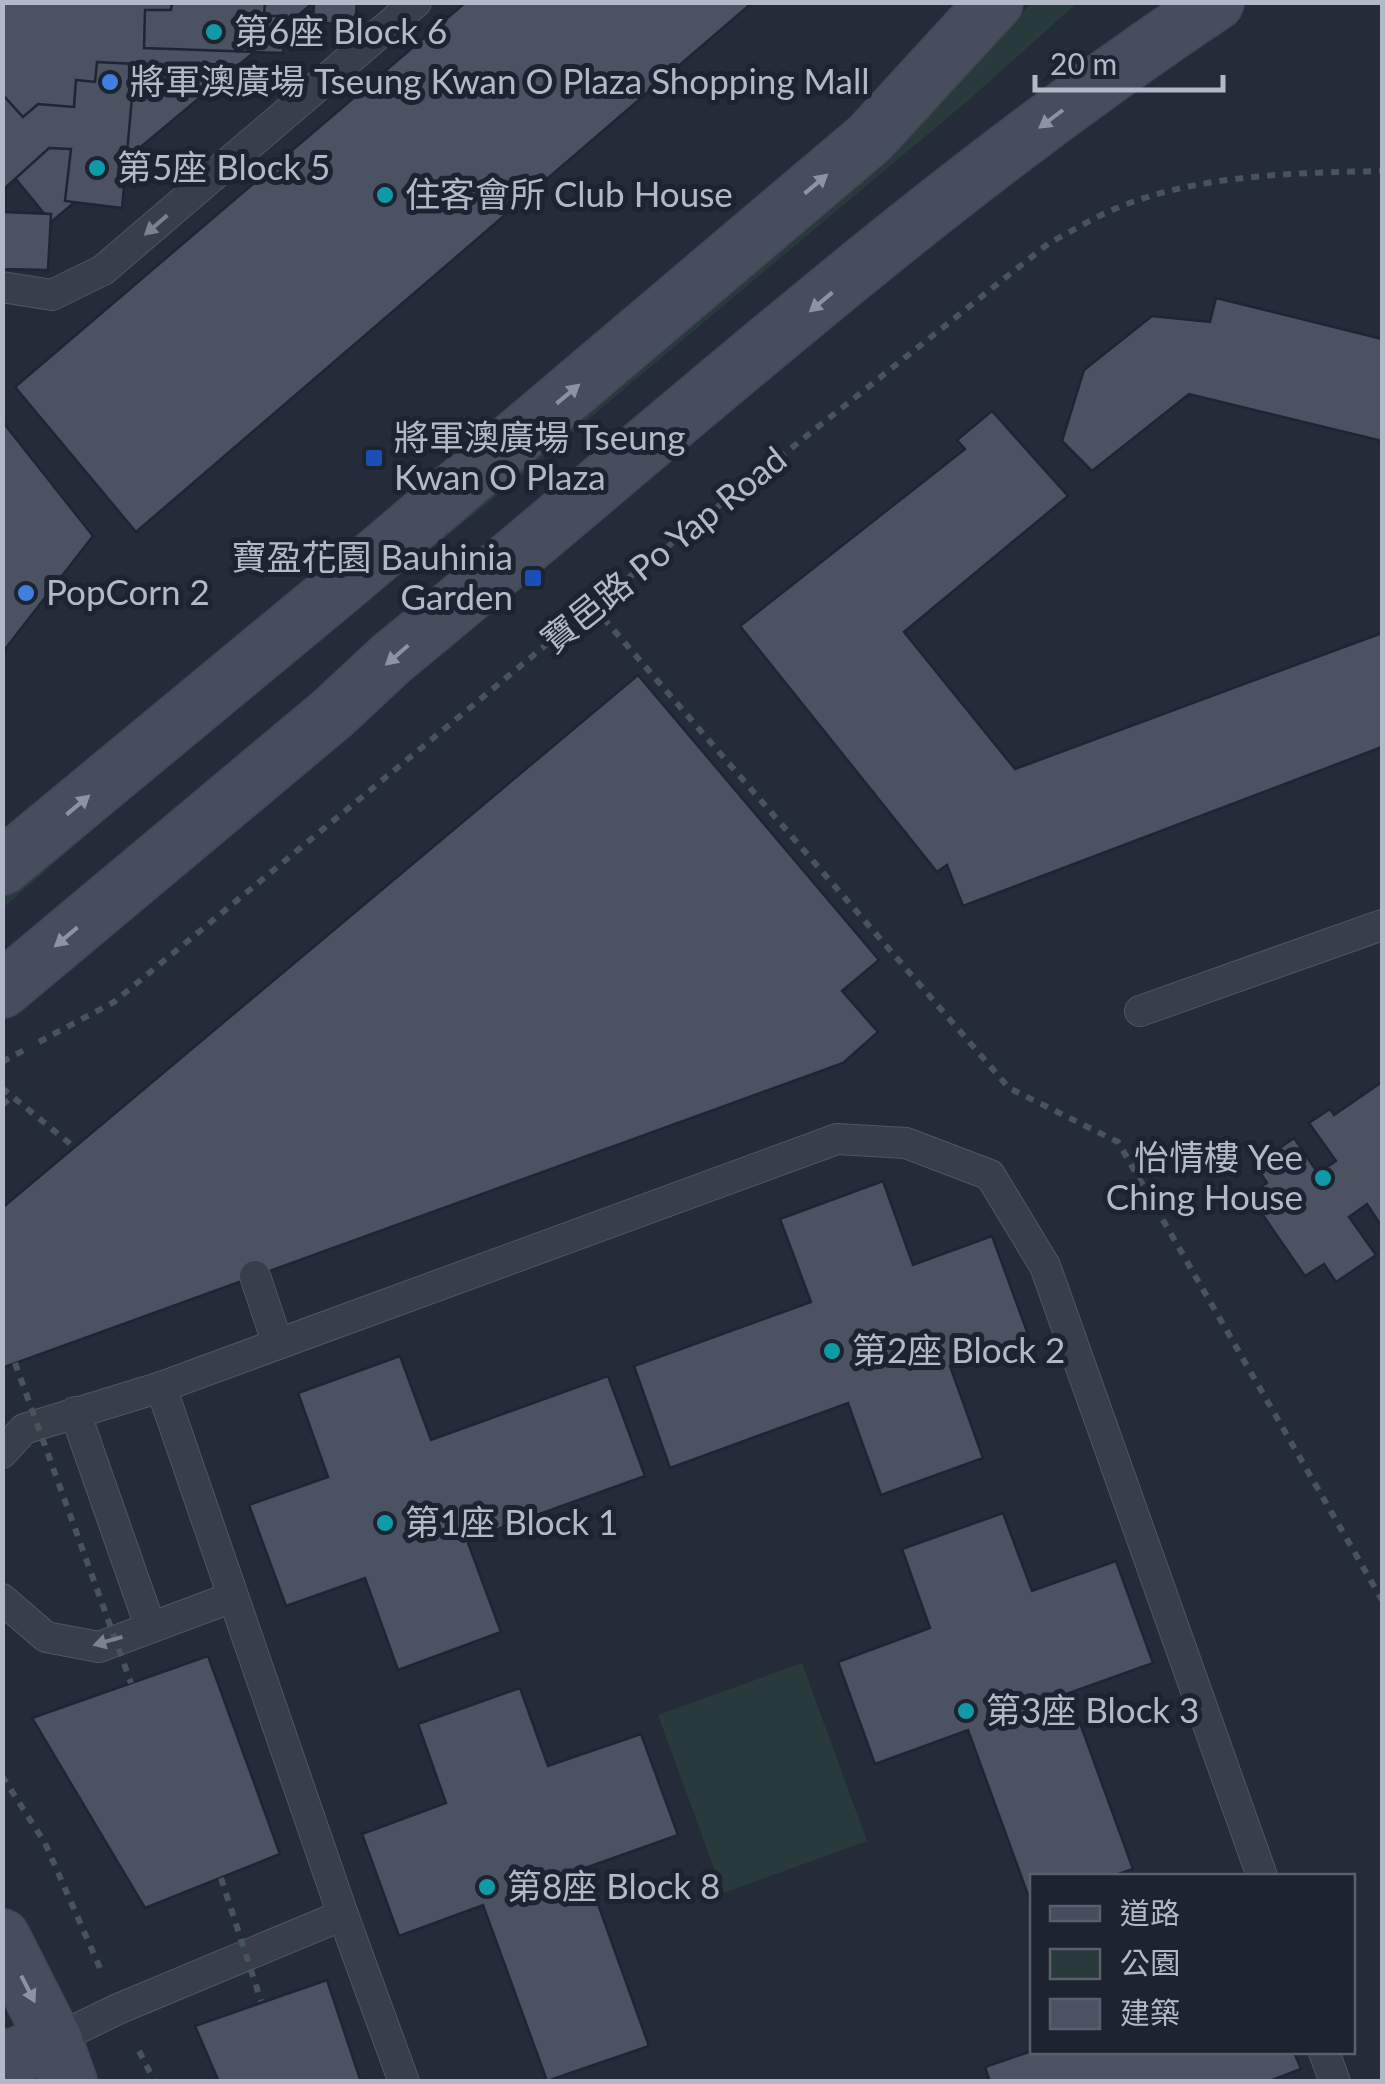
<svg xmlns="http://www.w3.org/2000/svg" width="1385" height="2084" viewBox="0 0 1385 2084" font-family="Lato,'Noto Sans TC',sans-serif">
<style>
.green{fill:#293a3d}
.building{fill:#4b5363;stroke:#1f2531;stroke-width:2.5}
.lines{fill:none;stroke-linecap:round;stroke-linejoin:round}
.lane-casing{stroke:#505662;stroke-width:32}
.secondary-casing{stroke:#414753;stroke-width:58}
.path{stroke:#46555a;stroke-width:6;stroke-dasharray:8 8;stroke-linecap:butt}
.lane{stroke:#383e4a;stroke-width:30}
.secondary{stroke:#464d5d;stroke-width:55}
.path-bridge{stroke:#46555a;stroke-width:6;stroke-dasharray:8 8;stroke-linecap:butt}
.oneway{fill:#8d93a1}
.oneway2{fill:#7c828e}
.culture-dot{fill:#0f9aa8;stroke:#1d232f;stroke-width:4}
.shop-dot{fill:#3f7fe0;stroke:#1d232f;stroke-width:4}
.transit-dot{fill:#1a4fb4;stroke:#1d232f;stroke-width:4}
.labels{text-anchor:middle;stroke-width:10;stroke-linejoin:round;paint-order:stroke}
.poi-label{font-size:35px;fill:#b3b9c6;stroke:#1d232f;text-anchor:start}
.street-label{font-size:35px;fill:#b3b9c6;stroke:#1d232f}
</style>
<rect width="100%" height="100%" fill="#242b39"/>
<g class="green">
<path d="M 1031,3 L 1077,3 L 971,98 L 522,475 L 193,742 L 3,908 L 2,882 L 951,90 Z"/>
<path d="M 802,1663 L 867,1841 L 723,1893 L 658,1715 Z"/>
</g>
<g class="building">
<path d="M 2,2 L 72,2 L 71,25 L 44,22 L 43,40 L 13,39 L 11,73 L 2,82 Z"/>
<path d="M 2,2 L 314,2 L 51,222 L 2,162 Z"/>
<path d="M 172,2 L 265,2 L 264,16 L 285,16 L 283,53 L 144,48 L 145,10 L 171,10 Z"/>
<path d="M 314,2 L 357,2 L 355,27 L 313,21 Z"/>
<path d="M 466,2 L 753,2 L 136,532 L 15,387 Z"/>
<path d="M 97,62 L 135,64 L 122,208 L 65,201 L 71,149 L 49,148 L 6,187 L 4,212 L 51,214 L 48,270 L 2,269 L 2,94 L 23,117 L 38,104 L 74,107 L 76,80 L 95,82 Z"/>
<path d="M 1216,298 L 1382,339 L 1382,441 L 1189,394 L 1092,471 L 1062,441 L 1084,370 L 1152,316 L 1210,322 Z"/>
<path d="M 992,411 L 1068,496 L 904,632 L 1015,769 L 1382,633 L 1382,747 L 963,906 L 947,865 L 937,872 L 740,626 L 965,449 L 957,440 Z"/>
<path d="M 2,421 L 93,536 L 2,653 Z"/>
<path d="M 638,675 L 879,960 L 842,991 L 878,1032 L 843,1063 L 2,1368 L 2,1208 Z"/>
<path d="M 1382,1082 L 1382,1227 L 1367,1204 L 1349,1217 L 1376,1255 L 1336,1282 L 1324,1264 L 1305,1276 L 1249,1195 L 1267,1183 L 1255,1165 L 1294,1138 L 1318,1173 L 1336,1161 L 1309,1123 L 1330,1109 L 1334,1115 Z"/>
<path d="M 883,1181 L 913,1265 L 992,1236 L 1029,1337 L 950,1366 L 983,1458 L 881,1495 L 848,1403 L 670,1468 L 634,1366 L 811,1302 L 780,1219 Z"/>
<path d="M 400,1356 L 431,1440 L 608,1376 L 645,1476 L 467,1540 L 501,1632 L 398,1670 L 365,1578 L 286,1606 L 249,1505 L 328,1477 L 298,1393 Z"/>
<path d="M 1003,1513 L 1032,1591 L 1116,1561 L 1153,1663 L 1069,1693 L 1133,1869 L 1113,1876 L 1032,1876 L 1032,1906 L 968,1730 L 875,1764 L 838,1662 L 930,1628 L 902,1549 Z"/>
<path d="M 208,1656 L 280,1854 L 145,1908 L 32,1718 Z"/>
<path d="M 520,1688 L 548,1766 L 641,1734 L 678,1835 L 585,1868 L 649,2046 L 547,2081 L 483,1905 L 399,1936 L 362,1834 L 446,1803 L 418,1724 Z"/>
<path d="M 327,1980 L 361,2082 L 219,2082 L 195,2026 Z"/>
<path d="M 1032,2051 L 1294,2052 L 1301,2069 L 1267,2082 L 990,2082 L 985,2067 Z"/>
</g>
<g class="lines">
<defs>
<g id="lane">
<path d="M 2,287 L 52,295 L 103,270 L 416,2"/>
<path d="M 1140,1011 L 1382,925"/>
<path d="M 255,1276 L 277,1342"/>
<path d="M 161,1387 L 343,1915 L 404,2082"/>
<path d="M 75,1412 L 150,1626"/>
<path d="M 2,1453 L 24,1429 L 161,1387 L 837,1139 L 906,1143 L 990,1175 L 1045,1266 L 1262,1876"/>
<path d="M 2,1599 L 46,1637 L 99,1647 L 233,1597"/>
<path d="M 54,2040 L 118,2009 L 343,1915"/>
<path d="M 1324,2052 L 1335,2082"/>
</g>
<g id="secondary">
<path d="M 2,867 L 339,588 L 870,138 L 995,2"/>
<path d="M 2,990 L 333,713 L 392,658 C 664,435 924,196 1216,2"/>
<path d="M 2,1937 L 54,2040 L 69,2082"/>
<path d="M 2,2057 L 13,2057 L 54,2040"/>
</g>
</defs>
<use href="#lane" class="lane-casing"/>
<use href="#secondary" class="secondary-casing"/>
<g class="path">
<path d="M 593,606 L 1009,1088 L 1118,1142 L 1382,1600"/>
<path d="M 39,1042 L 114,1002 L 593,606 L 1049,243 C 1071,232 1094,217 1117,208 C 1199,174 1296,173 1382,171"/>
<path d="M 2,1062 L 28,1048"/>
<path d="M 2,1088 L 74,1147"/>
<path d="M 2,1105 L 12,1097"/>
<path d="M 2,1776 L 45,1843 L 100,1968"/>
<path d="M 139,2051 L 155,2082"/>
</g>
<use href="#lane" class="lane"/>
<use href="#secondary" class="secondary"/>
<g class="path-bridge">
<path d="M 15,1363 L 131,1683"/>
<path d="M 221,1878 L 261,2001"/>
</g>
</g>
<defs><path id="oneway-solid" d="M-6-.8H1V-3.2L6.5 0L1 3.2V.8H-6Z" transform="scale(2.5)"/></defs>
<g class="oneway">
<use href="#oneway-solid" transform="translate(1051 119) rotate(143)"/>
<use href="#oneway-solid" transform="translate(816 184) rotate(-40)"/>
<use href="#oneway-solid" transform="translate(821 302) rotate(140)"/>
<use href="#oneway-solid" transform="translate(568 394) rotate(-40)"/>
<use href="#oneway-solid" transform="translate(397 655) rotate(139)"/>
<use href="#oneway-solid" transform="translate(78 805) rotate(-40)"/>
<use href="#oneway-solid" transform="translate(66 937) rotate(140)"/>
<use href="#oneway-solid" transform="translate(28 1989) rotate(63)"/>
</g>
<g class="oneway2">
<use href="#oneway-solid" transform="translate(156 225) rotate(139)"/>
<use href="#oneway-solid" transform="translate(108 1641) rotate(164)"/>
</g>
<g class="culture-dot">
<circle cx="214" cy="32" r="10"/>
<circle cx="97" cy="168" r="10"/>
<circle cx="385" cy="195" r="10"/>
<circle cx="1323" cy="1178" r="10"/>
<circle cx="832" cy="1351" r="10"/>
<circle cx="385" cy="1523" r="10"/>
<circle cx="966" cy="1711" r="10"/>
<circle cx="487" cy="1887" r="10"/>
</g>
<g class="shop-dot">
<circle cx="110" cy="82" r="10"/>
<circle cx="26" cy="593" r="10"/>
</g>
<g class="transit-dot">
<rect x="364" y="448" width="20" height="20" rx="5"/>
<rect x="523" y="568" width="20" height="20" rx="5"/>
</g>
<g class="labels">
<g class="poi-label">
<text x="234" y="44">第6座 Block 6</text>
<text x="130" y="94">將軍澳廣場 Tseung Kwan O Plaza Shopping Mall</text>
<text x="117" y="180">第5座 Block 5</text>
<text x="405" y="207">住客會所 Club House</text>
<text x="394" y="450">將軍澳廣場 Tseung<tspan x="394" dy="40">Kwan O Plaza</tspan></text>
<text x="513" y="570" text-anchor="end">寶盈花園 Bauhinia<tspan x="513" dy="40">Garden</tspan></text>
<text x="46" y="605">PopCorn 2</text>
<text x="1303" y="1170" text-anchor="end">怡情樓 Yee<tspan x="1303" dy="40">Ching House</tspan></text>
<text x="852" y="1363">第2座 Block 2</text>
<text x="405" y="1535">第1座 Block 1</text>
<text x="986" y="1723">第3座 Block 3</text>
<text x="507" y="1899">第8座 Block 8</text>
</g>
<g class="street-label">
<text transform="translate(664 550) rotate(-39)" y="12">寶邑路 Po Yap Road</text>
</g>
</g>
<rect width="1385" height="2084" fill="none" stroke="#b3b9c6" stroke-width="10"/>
<rect x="1030" y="1874" width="325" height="180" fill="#1d232f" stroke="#595f6b" stroke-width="2.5"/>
<rect x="1050" y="1906" width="50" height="15" fill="#464d5d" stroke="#595f6b" stroke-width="2.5"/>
<text x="1120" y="1924" font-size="30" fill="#b3b9c6">道路</text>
<rect x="1050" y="1949" width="50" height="30" fill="#293a3d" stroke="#595f6b" stroke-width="2.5"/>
<text x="1120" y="1974" font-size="30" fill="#b3b9c6">公園</text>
<rect x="1050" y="1999" width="50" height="30" fill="#4b5363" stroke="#595f6b" stroke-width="2.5"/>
<text x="1120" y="2024" font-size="30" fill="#b3b9c6">建築</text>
<path d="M1035 75v15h188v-15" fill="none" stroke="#b3b9c6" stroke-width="5"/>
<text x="1050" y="75" font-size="30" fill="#b3b9c6" stroke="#1d232f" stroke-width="8" paint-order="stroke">20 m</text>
</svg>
